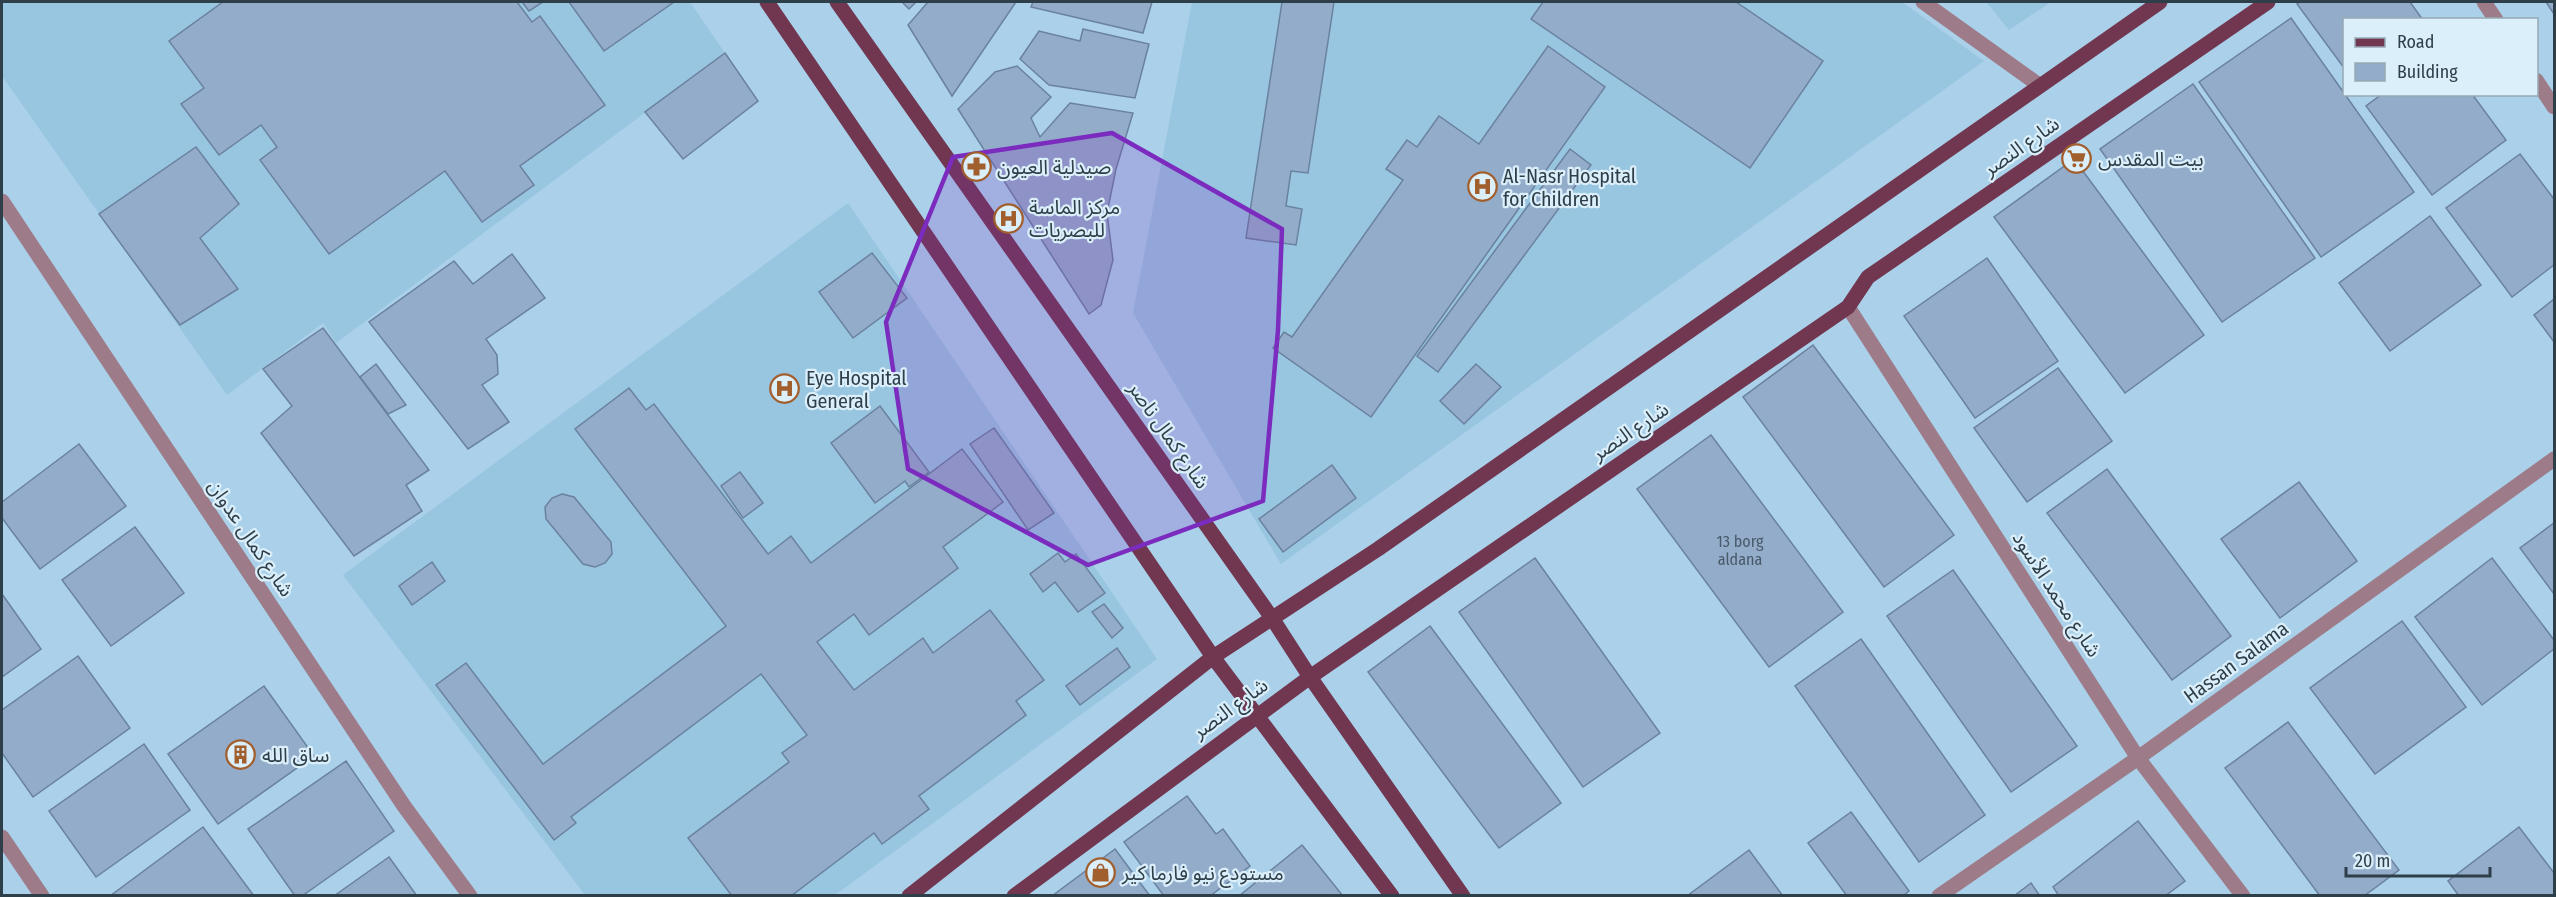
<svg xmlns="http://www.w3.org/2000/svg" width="2556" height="897" viewBox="0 0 2556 897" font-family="'Fira Sans Condensed','Noto Sans Arabic',sans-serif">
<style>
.built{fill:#98c5e0}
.building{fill:#93acca;stroke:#6a829f;stroke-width:1.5}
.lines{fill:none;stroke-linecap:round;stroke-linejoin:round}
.minor{stroke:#9d7b88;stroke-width:15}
.major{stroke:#713751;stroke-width:15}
.marked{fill:#7b2cbf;fill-opacity:0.2;stroke:#7b2cbf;stroke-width:4.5;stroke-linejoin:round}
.labels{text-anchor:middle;stroke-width:4.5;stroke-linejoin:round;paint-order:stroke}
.number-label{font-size:16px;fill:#485a69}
.street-label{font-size:20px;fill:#2f3f49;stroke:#dbeffb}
.poi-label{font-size:20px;fill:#2f3f49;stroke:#dbeffb;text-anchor:start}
</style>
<rect width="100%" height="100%" fill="#aad1e9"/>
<g class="built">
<path d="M 2,2 L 690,2 L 725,53 L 336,343 L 323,323 L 227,395 L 2,76 Z"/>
<path d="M 1192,2 L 1902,2 L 1984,61 L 1281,564 L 1133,313 Z"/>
<path d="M 1986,2 L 2051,2 L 2009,30 Z"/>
<path d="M 848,203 L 1157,659 L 835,895 L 585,895 L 343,575 Z"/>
</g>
<g class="building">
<path d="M 223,2 L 517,2 L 532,22 L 540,16 L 605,105 L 520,166 L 534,185 L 482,222 L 445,171 L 329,254 L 260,160 L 277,147 L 261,125 L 219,155 L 181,104 L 204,88 L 169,41 Z"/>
<path d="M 522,2 L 543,2 L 529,11 Z"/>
<path d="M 569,2 L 674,2 L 604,51 Z"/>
<path d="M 902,2 L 916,2 L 909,9 Z"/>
<path d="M 928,2 L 1016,2 L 952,96 L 908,25 Z"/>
<path d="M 1033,2 L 1152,2 L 1143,33 L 1031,7 Z"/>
<path d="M 1282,2 L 1334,2 L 1308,173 L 1291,171 L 1286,206 L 1302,209 L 1296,245 L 1246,238 Z"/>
<path d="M 1543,2 L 1736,2 L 1823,61 L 1750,168 L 1531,19 Z"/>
<path d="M 2300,2 L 2410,2 L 2423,20 L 2344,20 L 2344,68 L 2297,4 Z"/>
<path d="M 2546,2 L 2554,2 L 2554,14 Z"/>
<path d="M 2291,18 L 2414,192 L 2321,257 L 2199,82 Z"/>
<path d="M 1083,29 L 1149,44 L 1135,98 L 1049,85 L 1020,59 L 1039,31 L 1080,41 Z"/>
<path d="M 1548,46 L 1605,87 L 1371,417 L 1273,348 L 1284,332 L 1292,337 L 1403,180 L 1386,169 L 1407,140 L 1417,147 L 1439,116 L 1479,144 Z"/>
<path d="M 725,53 L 758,101 L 683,159 L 645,112 Z"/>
<path d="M 1017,66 L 1051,97 L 1031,118 L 1040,137 L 1070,103 L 1133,113 L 1116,169 L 1107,213 L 1113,260 L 1101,305 L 1089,314 L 958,109 L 995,72 Z"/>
<path d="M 2193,84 L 2315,258 L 2222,322 L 2100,149 Z"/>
<path d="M 2382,94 L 2472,94 L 2506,140 L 2432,195 L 2366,106 Z"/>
<path d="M 196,147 L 239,204 L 200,238 L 238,289 L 180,325 L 99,214 Z"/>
<path d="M 1570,149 L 1591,165 L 1438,372 L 1417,356 Z"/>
<path d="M 2520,154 L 2554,199 L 2554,265 L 2512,297 L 2446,208 Z"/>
<path d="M 2074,159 L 2204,335 L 2125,393 L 1994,217 Z"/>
<path d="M 2430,216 L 2481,285 L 2390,351 L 2339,283 Z"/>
<path d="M 872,253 L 907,298 L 853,338 L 819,292 Z"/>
<path d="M 512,254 L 545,298 L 486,339 L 497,355 L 498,374 L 482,385 L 509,422 L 468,449 L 369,322 L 454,261 L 473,284 Z"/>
<path d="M 1987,258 L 2058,361 L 1975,418 L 1904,316 Z"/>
<path d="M 2554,299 L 2554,342 L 2534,315 Z"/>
<path d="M 323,328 L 429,470 L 406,485 L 422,511 L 354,556 L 261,433 L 292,406 L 263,369 Z"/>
<path d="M 1813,345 L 1954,535 L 1884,587 L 1743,397 Z"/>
<path d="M 376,364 L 406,405 L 388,414 L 360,377 Z"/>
<path d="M 1476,364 L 1501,387 L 1464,424 L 1440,401 Z"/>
<path d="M 2058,368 L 2112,441 L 2027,502 L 1974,428 Z"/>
<path d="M 629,388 L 646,410 L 654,404 L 768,554 L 791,536 L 811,563 L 962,449 L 1003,502 L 943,547 L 958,568 L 869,635 L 854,614 L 817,642 L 854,690 L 923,638 L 933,653 L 990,610 L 1044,680 L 1016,701 L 1026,715 L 919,796 L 929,809 L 882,844 L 874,833 L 791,896 L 732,896 L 688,838 L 789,762 L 782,753 L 807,735 L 761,674 L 571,817 L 576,823 L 554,840 L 436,685 L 466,663 L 543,764 L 726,626 L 575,429 Z"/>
<path d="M 880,406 L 929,472 L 909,487 L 905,481 L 875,503 L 831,443 Z"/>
<path d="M 994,428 L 1054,513 L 1028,530 L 970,444 Z"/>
<path d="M 1711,435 L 1843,612 L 1769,667 L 1637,489 Z"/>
<path d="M 79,444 L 126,506 L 40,569 L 2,518 L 2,502 Z"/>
<path d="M 1332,465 L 1356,498 L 1283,552 L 1259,519 Z"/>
<path d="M 2107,469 L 2231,636 L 2172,680 L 2047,513 Z"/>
<path d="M 740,472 L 763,503 L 743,518 L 721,486 Z"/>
<path d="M 2299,482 L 2357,561 L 2280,618 L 2221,539 Z"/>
<path d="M 562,494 L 574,497 L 611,542 L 612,554 L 605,563 L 595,567 L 583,564 L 546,519 L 545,507 L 552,498 Z"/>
<path d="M 2554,523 L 2554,594 L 2520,548 Z"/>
<path d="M 135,527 L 184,593 L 111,646 L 62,580 Z"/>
<path d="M 1058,553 L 1065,562 L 1076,554 L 1105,593 L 1078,612 L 1055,582 L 1043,592 L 1030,574 Z"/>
<path d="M 1535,558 L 1660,733 L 1583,787 L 1459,612 Z"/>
<path d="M 2492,558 L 2554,640 L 2554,649 L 2482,705 L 2415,617 Z"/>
<path d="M 432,562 L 445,581 L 412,605 L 399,586 Z"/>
<path d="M 1953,570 L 2077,746 L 2011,792 L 1887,616 Z"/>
<path d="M 2,594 L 41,649 L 2,677 Z"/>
<path d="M 1104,604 L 1123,628 L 1112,638 L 1092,612 Z"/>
<path d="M 2402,621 L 2466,707 L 2375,774 L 2310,688 Z"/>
<path d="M 1430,626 L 1561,803 L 1499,848 L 1368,672 Z"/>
<path d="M 1861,639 L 1985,815 L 1919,862 L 1795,686 Z"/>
<path d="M 1117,648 L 1130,667 L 1080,705 L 1066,686 Z"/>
<path d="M 78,656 L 130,728 L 33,797 L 2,753 L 2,710 Z"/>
<path d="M 264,686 L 314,756 L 218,824 L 168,754 Z"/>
<path d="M 2288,722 L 2399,870 L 2364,896 L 2320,896 L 2225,768 Z"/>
<path d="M 144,744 L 190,810 L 96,877 L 49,811 Z"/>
<path d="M 346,761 L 394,831 L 302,896 L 295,896 L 248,829 Z"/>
<path d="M 1187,796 L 1216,834 L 1223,829 L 1250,866 L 1210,896 L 1164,896 L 1124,842 Z"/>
<path d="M 1851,812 L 1909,891 L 1903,896 L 1847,896 L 1808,843 Z"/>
<path d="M 2138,821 L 2185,881 L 2165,896 L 2059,896 L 2053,887 Z"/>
<path d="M 203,827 L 254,896 L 110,896 Z"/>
<path d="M 2519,827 L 2554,873 L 2554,896 L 2459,896 L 2448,881 Z"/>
<path d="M 1302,845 L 1343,896 L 1239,896 Z"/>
<path d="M 1115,849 L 1150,896 L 1052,896 Z"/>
<path d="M 1749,850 L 1783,896 L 1687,896 Z"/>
<path d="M 389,857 L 417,896 L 334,896 Z"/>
<path d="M 2031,883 L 2040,896 L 2014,896 Z"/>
</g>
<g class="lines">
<g class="minor">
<path d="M 1923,2 L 2039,85"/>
<path d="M 2484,2 L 2496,20"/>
<path d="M 2536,80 L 2554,107"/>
<path d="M 2,201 L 404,806 L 470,896"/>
<path d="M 1848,307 L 2138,758 L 2243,896"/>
<path d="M 2,837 L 42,896"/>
<path d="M 1939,896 L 2138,758 L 2554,459"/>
</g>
<g class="major">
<path d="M 767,2 L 1213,657 L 1392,896"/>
<path d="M 837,2 L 1272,618 L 1310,677 L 1463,896"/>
<path d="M 909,896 L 1213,657 L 1378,549 L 2160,2"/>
<path d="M 1014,896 L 1310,677 L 1848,307 L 1868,277 L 2268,2"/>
</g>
</g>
<path class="marked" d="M 1112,133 L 1282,229 L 1278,330 L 1263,501 L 1088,565 L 908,469 L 886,322 L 953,157 Z"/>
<defs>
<symbol id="supermarket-ring" viewBox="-11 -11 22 22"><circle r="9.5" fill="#dbeffb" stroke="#a25f2e" stroke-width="1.5"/><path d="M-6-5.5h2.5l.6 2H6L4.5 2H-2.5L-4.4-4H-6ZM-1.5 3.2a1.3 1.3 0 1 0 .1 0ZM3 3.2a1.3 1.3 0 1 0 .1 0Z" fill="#a25f2e"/></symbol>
<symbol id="pharmacy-ring" viewBox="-11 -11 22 22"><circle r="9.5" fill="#dbeffb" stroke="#a25f2e" stroke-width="1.5"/><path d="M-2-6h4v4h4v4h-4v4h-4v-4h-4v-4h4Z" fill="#a25f2e"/></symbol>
<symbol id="hospital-ring" viewBox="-11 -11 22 22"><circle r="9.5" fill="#dbeffb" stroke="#a25f2e" stroke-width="1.5"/><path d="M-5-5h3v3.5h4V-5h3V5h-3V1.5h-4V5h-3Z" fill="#a25f2e"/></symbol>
<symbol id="building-ring" viewBox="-11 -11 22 22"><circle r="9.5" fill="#dbeffb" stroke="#a25f2e" stroke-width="1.5"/><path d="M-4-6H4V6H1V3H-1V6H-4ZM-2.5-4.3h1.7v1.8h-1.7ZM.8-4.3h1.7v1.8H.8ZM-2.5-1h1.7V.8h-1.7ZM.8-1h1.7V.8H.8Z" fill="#a25f2e"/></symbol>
<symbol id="shop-ring" viewBox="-11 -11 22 22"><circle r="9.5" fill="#dbeffb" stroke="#a25f2e" stroke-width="1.5"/><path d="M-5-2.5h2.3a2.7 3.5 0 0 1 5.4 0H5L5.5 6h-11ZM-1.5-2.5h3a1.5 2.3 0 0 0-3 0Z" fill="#a25f2e"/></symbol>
</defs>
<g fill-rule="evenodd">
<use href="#supermarket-ring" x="2060" y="142" width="33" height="33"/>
<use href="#pharmacy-ring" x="960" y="150" width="33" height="33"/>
<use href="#hospital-ring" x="1466" y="170" width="33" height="33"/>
<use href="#hospital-ring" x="992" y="202" width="33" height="33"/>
<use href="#hospital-ring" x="768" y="372" width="33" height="33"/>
<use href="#building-ring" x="224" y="738" width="33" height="33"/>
<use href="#shop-ring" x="1084" y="856" width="33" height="33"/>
</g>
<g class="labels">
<g class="number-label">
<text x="1740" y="547">13 borg<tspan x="1740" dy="18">aldana</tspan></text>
</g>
<g class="street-label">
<text transform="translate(2021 146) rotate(-35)" y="7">شارع النصر</text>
<text transform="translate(1630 431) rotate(-34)" y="7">شارع النصر</text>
<text transform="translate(1169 435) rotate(55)" y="7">شارع كمال ناصر</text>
<text transform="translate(251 538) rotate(56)" y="7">شارع كمال عدوان</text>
<text transform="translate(2057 594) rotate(57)" y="7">شارع محمد الأسود</text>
<text transform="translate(2236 662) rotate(-36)" y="7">Hassan Salama</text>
<text transform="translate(1230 708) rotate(-36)" y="7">شارع النصر</text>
</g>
<g class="poi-label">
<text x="2098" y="166">بيت المقدس</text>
<text x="997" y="174">صيدلية العيون</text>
<text x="1503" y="183">Al-Nasr Hospital<tspan x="1503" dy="23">for Children</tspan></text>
<text x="1029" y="214">مركز الماسة<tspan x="1029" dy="23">للبصريات</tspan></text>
<text x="806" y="385">Eye Hospital<tspan x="806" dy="23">General</tspan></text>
<text x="262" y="762">ساق الله</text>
<text x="1122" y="880">مستودع نيو فارما كير</text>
</g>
</g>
<rect width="2556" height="897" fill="none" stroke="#2f3f49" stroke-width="6"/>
<rect x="2343" y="18" width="195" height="78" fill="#dbeffb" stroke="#96a9b4" stroke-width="1.5"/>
<rect x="2355" y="38" width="30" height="9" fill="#713751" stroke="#96a9b4" stroke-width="1.5"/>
<text x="2397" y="48" font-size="18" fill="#2f3f49">Road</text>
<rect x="2355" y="63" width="30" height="18" fill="#93acca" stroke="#96a9b4" stroke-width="1.5"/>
<text x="2397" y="78" font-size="18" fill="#2f3f49">Building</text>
<path d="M2346 867v9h144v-9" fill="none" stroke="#2f3f49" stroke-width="3"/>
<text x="2355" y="867" font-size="18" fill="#2f3f49" stroke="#dbeffb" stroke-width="4.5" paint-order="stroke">20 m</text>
</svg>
